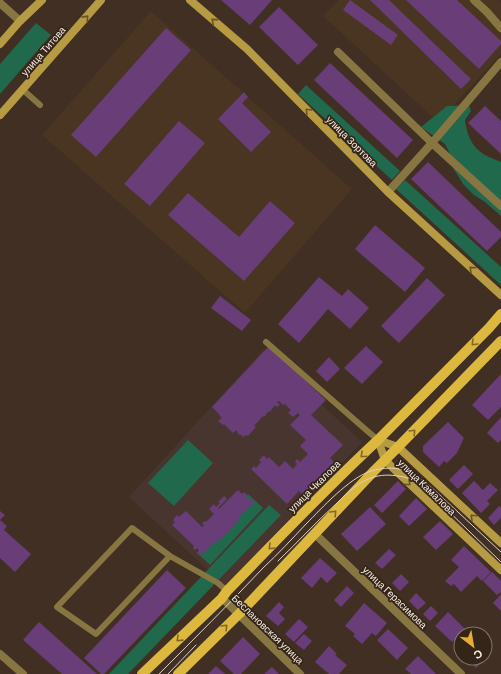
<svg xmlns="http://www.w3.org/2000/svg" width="501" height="674" viewBox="0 0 501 674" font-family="Barlow,sans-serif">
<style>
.built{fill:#4a3422}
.education{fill:#49352f}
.green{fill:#20694d}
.building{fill:#683d78}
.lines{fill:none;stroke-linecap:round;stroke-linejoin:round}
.lane{stroke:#877641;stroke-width:6}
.street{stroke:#877641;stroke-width:8}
.secondary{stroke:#b79b42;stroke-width:8}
.primary{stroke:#dcb83e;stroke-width:10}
.tram{stroke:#dfd2c9;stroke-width:1}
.oneway{stroke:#695429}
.oneway2{stroke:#806729}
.labels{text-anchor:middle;stroke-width:3.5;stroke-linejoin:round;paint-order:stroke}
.street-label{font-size:10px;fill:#f9ede5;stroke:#352518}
</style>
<rect width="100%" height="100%" fill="#402f22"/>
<g class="built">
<path d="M 339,0 L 498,0 L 501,3 L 501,54 L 438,122 L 323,16 Z"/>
<path d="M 151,11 L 352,189 L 245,313 L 42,135 Z"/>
</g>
<path class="education" d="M 263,350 L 362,442 L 225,586 L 129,497 Z"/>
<g class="green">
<path d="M 36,23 L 51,35 L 0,94 L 0,64 Z"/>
<path d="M 306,85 L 400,171 L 392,180 L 298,94 Z"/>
<path d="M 469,105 L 471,111 L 465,120 C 467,136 473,150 489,157 C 493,159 497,160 501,162 L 501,216 L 485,202 L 474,195 L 463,184 L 453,168 L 449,152 L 445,144 L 421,127 L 447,106 Z"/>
<path d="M 405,180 L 501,267 L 501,285 L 396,189 Z"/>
<path d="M 188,440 L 213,463 L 174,506 L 148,483 Z"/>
<path d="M 248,494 L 263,508 L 210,565 L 197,553 Z"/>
<path d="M 269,505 L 281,515 L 128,674 L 109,674 Z"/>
</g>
<g class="building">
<path d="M 221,0 L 272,0 L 250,25 Z"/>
<path d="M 350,0 L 398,35 L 391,45 L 343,10 Z"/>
<path d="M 370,0 L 389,0 L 471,79 L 461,89 Z"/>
<path d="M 406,0 L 457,0 L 501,41 L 501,44 L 479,69 Z"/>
<path d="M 279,7 L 318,45 L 298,65 L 259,27 Z"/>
<path d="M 166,28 L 191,50 L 96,157 L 71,135 Z"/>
<path d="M 330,63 L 413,140 L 397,158 L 314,80 Z"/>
<path d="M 244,92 L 248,97 L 242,103 L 271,132 L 251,152 L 218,119 Z"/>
<path d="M 485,106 L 501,121 L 501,154 L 468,123 Z"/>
<path d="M 179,121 L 205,143 L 150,206 L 124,184 Z"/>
<path d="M 428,162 L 501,232 L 501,237 L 487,251 L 411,179 Z"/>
<path d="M 188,193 L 239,237 L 270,201 L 295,223 L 244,281 L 168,215 Z"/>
<path d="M 375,225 L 425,268 L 405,292 L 355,249 Z"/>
<path d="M 319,277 L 342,296 L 348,289 L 369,308 L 350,329 L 328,309 L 299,343 L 278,324 Z"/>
<path d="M 427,278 L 445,295 L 399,343 L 381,326 Z"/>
<path d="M 220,296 L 251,320 L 242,331 L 211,308 Z"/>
<path d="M 269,346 L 326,400 L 311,415 L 343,445 L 330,458 L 334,462 L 303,495 L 299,491 L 287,504 L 251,469 L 254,466 L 256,468 L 261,462 L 259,460 L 264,455 L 267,459 L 269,457 L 279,467 L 285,461 L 293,469 L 297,464 L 295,462 L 297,459 L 300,462 L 308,454 L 300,446 L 306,440 L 290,425 L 300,415 L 298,413 L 293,417 L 288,413 L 291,410 L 285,404 L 283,405 L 279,401 L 277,402 L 280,405 L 277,407 L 275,405 L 270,412 L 269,411 L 266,414 L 266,415 L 264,417 L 263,416 L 254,426 L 256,427 L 248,436 L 246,435 L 243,437 L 240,434 L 239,435 L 236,430 L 233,433 L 224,424 L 223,425 L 218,421 L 222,418 L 219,415 L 220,415 L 212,407 Z"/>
<path d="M 366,346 L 383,362 L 362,384 L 344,368 Z"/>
<path d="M 329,357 L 340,369 L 327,382 L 316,371 Z"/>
<path d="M 501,374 L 501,407 L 488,420 L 472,405 Z"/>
<path d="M 501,417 L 501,440 L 498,443 L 487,433 Z"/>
<path d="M 448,422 L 464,438 L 457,453 L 447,463 L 444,461 L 439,467 L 423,452 L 423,446 Z"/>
<path d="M 464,465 L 473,474 L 458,489 L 449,480 Z"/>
<path d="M 398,481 L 406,489 L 382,513 L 374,505 Z"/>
<path d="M 474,481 L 483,490 L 490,483 L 498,490 L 487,501 L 490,504 L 481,513 L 462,493 Z"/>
<path d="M 238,490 L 242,494 L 244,492 L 248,496 L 246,498 L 248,500 L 250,498 L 255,502 L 239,517 L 240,519 L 218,542 L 216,541 L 203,554 L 202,553 L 200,555 L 197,553 L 199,550 L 197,548 L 195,550 L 193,548 L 194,546 L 172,525 L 175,522 L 173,520 L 177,515 L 179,517 L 186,511 L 202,527 L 204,525 L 202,523 L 205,521 L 206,522 L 214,514 L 209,509 L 214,504 L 216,507 L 220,503 L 218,502 L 224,496 L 227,499 L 218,508 L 219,509 Z"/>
<path d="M 416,498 L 427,509 L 409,526 L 399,516 Z"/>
<path d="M 499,506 L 501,508 L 501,518 L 494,525 L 488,518 Z"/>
<path d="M 370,507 L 386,524 L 357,551 L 341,534 Z"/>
<path d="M 0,511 L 5,515 L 0,520 L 7,526 L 4,530 L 31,554 L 15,572 L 0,558 Z"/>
<path d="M 440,521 L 453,534 L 436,550 L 423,537 Z"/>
<path d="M 464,546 L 491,572 L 482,581 L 477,576 L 461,592 L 454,584 L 451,586 L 445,581 L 459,567 L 451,560 Z"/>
<path d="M 389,549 L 396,555 L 382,569 L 375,563 Z"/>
<path d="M 320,558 L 337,573 L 327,583 L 321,577 L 312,588 L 301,578 Z"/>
<path d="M 167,570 L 186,588 L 104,674 L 101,674 L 84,658 Z"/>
<path d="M 492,572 L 501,581 L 501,592 L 497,595 L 483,581 Z"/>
<path d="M 401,574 L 409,582 L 400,591 L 392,583 Z"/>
<path d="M 347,586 L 354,593 L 341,607 L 334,600 Z"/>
<path d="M 416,593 L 426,603 L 418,610 L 409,601 Z"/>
<path d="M 501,594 L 501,611 L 493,603 Z"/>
<path d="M 279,602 L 284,607 L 279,613 L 285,619 L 278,626 L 266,616 Z"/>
<path d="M 364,603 L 387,623 L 376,636 L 372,633 L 362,644 L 353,636 L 355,634 L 345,626 Z"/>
<path d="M 431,606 L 438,613 L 430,621 L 423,614 Z"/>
<path d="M 448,612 L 465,629 L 452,642 L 435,626 Z"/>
<path d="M 299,619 L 308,627 L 294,642 L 285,634 Z"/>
<path d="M 39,622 L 97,674 L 62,674 L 23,640 Z"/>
<path d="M 388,629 L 408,648 L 397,660 L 377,640 Z"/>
<path d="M 304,634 L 312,641 L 304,650 L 295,643 Z"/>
<path d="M 243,637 L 260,654 L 241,674 L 234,674 L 220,661 Z"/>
<path d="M 329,646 L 337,654 L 335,655 L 347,665 L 339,674 L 329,674 L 315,662 Z"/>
<path d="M 485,653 L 488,656 L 476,668 L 467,658 L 485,658 Z"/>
<path d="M 418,656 L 436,674 L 411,674 L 405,669 Z"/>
<path d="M 216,666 L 225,674 L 208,674 Z"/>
<path d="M 272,667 L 279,674 L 264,674 Z"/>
</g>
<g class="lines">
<g class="lane">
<path d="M 22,89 L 40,105"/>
<path d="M 266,342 L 365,429 L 378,440"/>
<path d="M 170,556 L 96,634 L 57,607 L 132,528 L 170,556 L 218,583 L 227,591"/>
</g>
<g class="street">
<path d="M 474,0 L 487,12 L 501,28"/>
<path d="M 0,3 L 20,21"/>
<path d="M 338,52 L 432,143 L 501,62"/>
<path d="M 388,192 L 432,143 L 501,206"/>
<path d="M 315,534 L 461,674"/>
<path d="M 222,598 L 300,674"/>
<path d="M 0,654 L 23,674"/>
</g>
<g class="secondary">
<path d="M 190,0 L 247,49 L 388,192 L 501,295"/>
<path d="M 0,44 L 20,21 L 42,0"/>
<path d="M 0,115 L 101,0"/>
<path d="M 378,440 L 385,460 L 392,467 L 501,570"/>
<path d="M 378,440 L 398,447 L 501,543"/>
</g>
<g class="primary">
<path d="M 142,674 L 222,598 L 227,591 C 277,540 326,488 378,440 L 489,328 L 501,314"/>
<path d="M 178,674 L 239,614 L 374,471 L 398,447 L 501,341"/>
</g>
<g class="tram">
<path d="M 439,502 L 501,562"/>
<path d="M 278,561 C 298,542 316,522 337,503 C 347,493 359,481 374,477 C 384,474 394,475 404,477 C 410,479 418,482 423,486"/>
<path d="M 159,674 C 194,639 229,604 263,568 C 278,554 292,539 306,524 C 322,508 349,478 371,471 C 397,464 410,470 430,486 L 501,552"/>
<path d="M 168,674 L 196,645"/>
</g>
</g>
<defs><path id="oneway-chevron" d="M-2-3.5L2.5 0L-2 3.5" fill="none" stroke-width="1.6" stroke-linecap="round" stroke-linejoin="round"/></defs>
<g class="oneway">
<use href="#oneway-chevron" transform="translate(86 18) rotate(-48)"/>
<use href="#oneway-chevron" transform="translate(214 21) rotate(-140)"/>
<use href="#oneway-chevron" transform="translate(308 111) rotate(-135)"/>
<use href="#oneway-chevron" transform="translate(472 269) rotate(-138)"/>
<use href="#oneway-chevron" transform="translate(408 483) rotate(43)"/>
<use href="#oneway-chevron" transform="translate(473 517) rotate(-137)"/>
</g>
<g class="oneway2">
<use href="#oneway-chevron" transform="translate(474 343) rotate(135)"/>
<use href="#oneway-chevron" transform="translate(413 432) rotate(-46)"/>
<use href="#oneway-chevron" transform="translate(363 455) rotate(137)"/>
<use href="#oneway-chevron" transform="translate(334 513) rotate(-47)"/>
<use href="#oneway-chevron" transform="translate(271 547) rotate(135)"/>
<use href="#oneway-chevron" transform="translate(225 627) rotate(-45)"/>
<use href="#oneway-chevron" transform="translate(179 639) rotate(136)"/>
</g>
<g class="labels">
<g class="street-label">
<text transform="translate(43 51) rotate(-49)" y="4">улица Титова</text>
<text transform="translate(352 141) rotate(45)" y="4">улица Зортова</text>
<text transform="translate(314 486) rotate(-45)" y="4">улица Чкалова</text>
<text transform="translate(427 487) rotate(44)" y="4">улица Камалова</text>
<text transform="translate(395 597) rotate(44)" y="4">улица Герасимова</text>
<text transform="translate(268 629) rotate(44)" y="4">Беслановская улица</text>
</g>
</g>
<g transform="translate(473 646) rotate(149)"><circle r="19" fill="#352518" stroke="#83756a"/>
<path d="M0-3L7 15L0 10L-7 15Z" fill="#e5ad36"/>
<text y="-6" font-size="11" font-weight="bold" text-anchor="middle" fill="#f9ede5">С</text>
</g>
</svg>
